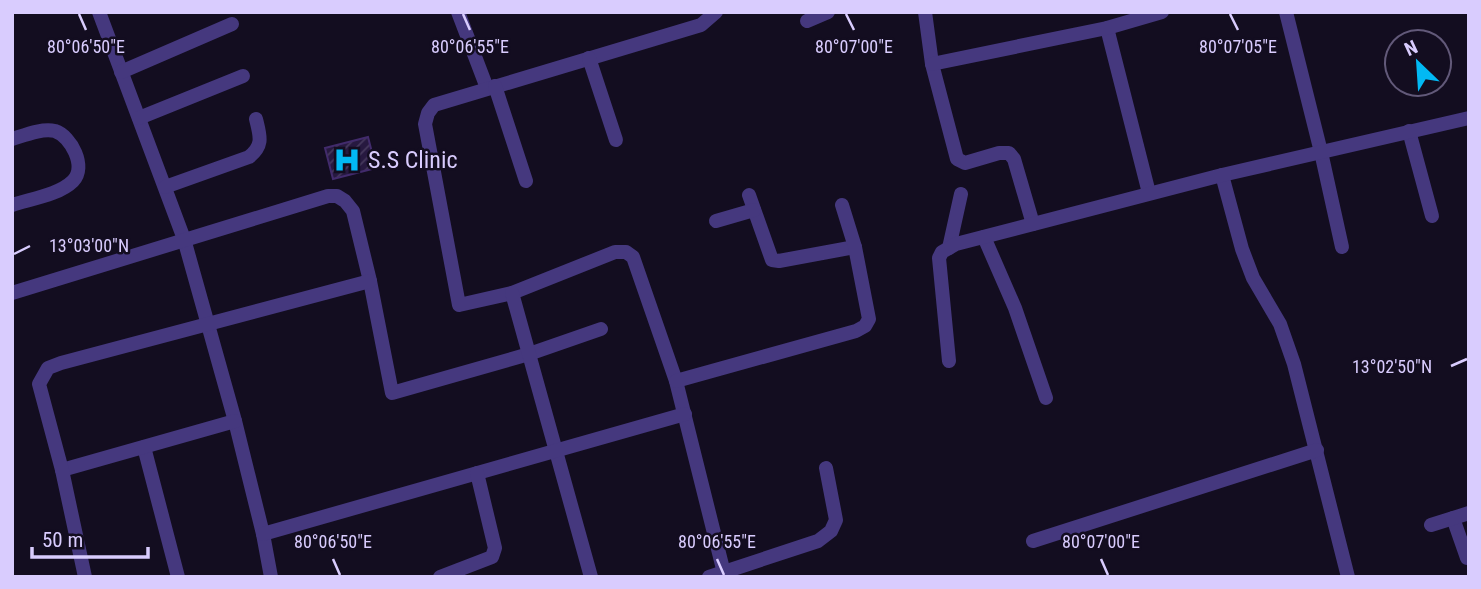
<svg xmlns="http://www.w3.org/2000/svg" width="1481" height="589" viewBox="0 0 1481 589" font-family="'Roboto Condensed',sans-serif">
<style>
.building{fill:url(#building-hatch);stroke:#422b6c;stroke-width:2}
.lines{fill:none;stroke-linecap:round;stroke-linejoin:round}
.street{stroke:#45387e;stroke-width:14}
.ticks{fill:none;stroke:#d9ccfe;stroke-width:2.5}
.labels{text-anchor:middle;stroke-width:5;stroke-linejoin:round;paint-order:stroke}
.poi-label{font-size:24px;fill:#d9ccfe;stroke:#130d20;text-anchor:start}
.ticks-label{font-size:18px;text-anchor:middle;fill:#d9ccfe;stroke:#130d20;stroke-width:5;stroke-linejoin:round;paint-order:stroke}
</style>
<defs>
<pattern id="building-hatch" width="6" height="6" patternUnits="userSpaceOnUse" patternTransform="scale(1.75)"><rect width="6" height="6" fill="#271940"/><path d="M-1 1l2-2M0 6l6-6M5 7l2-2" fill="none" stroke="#46395d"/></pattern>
</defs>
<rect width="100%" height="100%" fill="#130d20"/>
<path class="building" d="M 368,137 L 376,168 L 333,179 L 325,148 Z"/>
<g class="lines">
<g class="street">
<path d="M 99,12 L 184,239 L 235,421 L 263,534 L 271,577"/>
<path d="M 458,12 L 487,88"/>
<path d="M 716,12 L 701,25 L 434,105 L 428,113 L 425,124 L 459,305 L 512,293 L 615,252 L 626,252 L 633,257 L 676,381 L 725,577"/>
<path d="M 925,12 L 932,64 L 957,159 L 965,163 L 999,153 L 1009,153 L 1014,159 L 1033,224"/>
<path d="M 1286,12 L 1321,152 L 1342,247"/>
<path d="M 807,21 L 828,12"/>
<path d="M 1107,28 L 1149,193"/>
<path d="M 589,58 L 616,140"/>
<path d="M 932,64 L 1107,28 L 1162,12"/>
<path d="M 121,72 L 232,24"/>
<path d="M 495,86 L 526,181"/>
<path d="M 139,118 L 243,76"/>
<path d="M 1409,131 L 1432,216"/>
<path d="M 12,139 C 25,135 42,128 55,131 C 71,136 87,167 73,181 C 59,195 30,199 12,205"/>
<path d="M 1222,175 L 1242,249 L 1253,278 L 1280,324 L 1294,364 L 1348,577"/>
<path d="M 165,187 L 249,157 C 264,145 260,136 256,119"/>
<path d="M 749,195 L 772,260 L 779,261 L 855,247"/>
<path d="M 716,221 L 754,210"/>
<path d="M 984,237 L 1015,308 L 1046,398"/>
<path d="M 949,248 L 961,194"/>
<path d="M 12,293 L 328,196 L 337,196 L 345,201 L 353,211 L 370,281 L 392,393 L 529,354 L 601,329"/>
<path d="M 512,293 L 591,577"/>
<path d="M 949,361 L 939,258 L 942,252 L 956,244 L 1222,175 L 1469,118"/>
<path d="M 676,381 L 856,331 L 865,326 L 869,319 L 855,247 L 842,205"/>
<path d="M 144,447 L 178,577"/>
<path d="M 62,470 L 235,421"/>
<path d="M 1453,518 L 1467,558"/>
<path d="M 1431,525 L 1469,513"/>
<path d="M 263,534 L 685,414"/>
<path d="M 1033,541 L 1317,450"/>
<path d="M 85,577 L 62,470 L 39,384 L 48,368 L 61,363 L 370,281"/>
<path d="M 440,577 L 492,557 L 495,548 L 477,473"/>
<path d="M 709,577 L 818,541 L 831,531 L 836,520 L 826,468"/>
</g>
</g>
<path class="ticks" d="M 79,14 L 86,30M 463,14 L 470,30M 846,14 L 854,30M 1230,14 L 1238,30M 14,254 L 30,246M 1451,366 L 1467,359M 333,559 L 340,575M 717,559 L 724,575M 1101,559 L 1108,575"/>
<defs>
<symbol id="hospital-bare" viewBox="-9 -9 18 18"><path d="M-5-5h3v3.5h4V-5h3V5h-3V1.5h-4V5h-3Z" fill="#02b9f4" stroke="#130d20" stroke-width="2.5" paint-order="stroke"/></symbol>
</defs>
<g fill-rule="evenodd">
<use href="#hospital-bare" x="328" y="141" width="38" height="38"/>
</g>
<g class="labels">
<g class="poi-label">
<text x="368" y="168">S.S Clinic</text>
</g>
</g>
<g class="ticks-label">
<text x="1238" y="53">80°07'05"E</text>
<text x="86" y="53">80°06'50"E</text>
<text x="470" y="53">80°06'55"E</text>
<text x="854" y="53">80°07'00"E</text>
<text x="89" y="252">13°03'00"N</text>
<text x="1392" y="373">13°02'50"N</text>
<text x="333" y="548">80°06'50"E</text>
<text x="717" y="548">80°06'55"E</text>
<text x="1101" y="548">80°07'00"E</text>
</g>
<rect width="1481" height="589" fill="none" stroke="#d9ccfe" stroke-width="28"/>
<g transform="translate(1418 63) rotate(335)"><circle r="33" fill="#130d20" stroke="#625979" stroke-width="2"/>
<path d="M0-5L12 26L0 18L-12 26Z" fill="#02b9f4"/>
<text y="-10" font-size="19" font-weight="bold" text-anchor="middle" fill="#d9ccfe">N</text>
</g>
<path d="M32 547v10h116v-10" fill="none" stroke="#d9ccfe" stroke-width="3.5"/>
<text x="42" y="547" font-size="21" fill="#d9ccfe" stroke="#130d20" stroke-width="5" paint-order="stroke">50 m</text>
</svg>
